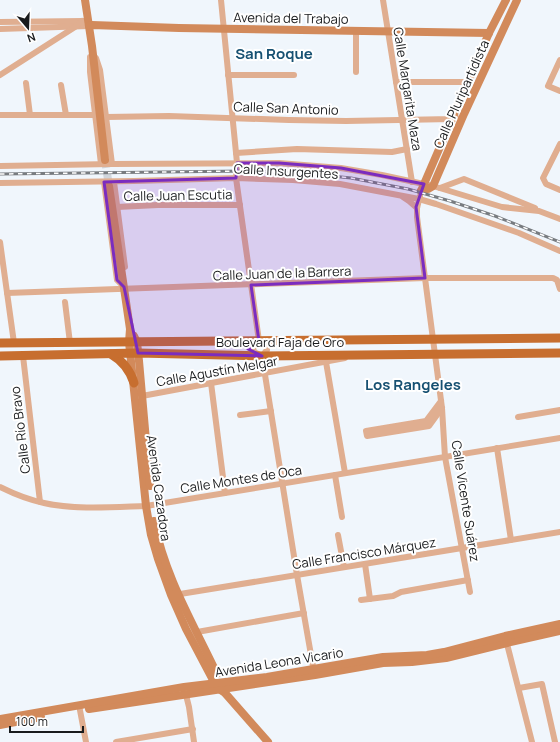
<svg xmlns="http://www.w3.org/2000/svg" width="560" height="742" viewBox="0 0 560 742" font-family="Manrope,sans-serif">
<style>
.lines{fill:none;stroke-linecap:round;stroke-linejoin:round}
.secondary-tunnel{stroke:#d0d5db;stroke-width:8;stroke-dasharray:8 4;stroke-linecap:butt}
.street{stroke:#e0ae90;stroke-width:6}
.secondary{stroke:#d28a5b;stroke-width:8}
.primary{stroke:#c76e2f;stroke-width:9}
.rail-casing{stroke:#787c80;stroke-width:3}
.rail{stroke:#fff;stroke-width:1.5;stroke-dasharray:4.5;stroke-linecap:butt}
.marked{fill:#7b2cbf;fill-opacity:0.2;stroke:#7b2cbf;stroke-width:3;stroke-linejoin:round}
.labels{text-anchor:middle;stroke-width:4;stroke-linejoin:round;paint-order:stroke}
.street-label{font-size:13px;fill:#191b1d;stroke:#fff}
.quarter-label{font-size:15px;font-weight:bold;fill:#175172;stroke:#fff}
</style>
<rect width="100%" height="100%" fill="#f0f6fc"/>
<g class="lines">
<path class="secondary-tunnel" d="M 105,160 L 109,186"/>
<g class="street">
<path d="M 221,0 L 237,163 L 236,178 L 259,341"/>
<path d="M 383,0 L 412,182"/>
<path d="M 0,22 L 83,21"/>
<path d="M 0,29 L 89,26"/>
<path d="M 356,31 L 356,72"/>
<path d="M 90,57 L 90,72 L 101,164"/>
<path d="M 96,58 L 100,70 L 112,164"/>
<path d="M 560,60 L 548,86 L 560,91"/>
<path d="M 0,75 L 75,27 L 82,21"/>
<path d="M 228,75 L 294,75"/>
<path d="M 396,82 L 468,82"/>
<path d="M 26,83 L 30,115"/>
<path d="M 61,85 L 66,115"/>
<path d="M 0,115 L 95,115"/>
<path d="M 106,117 L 169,116 L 289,120 L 346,121 L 452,119 L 456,117"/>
<path d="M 560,144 L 543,178 L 546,184 L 560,190"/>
<path d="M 236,153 L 297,149 L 392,152 L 407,149"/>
<path d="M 0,166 L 112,164 L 279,163 L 341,168 L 382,175 L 433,186 L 502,207 L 539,211 L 560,219"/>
<path d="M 104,182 L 117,280 L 124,287"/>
<path d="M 114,182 L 125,267"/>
<path d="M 0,183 L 134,181 L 236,178 L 293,180 L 340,184 L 419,199 L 436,204 L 519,233 L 560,251"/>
<path d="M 440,188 L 464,179 L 535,208"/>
<path d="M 420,196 L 417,208 L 417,217 L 442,408 L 445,457 L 470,592"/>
<path d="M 403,197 L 409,201 L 417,208"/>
<path d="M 117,207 L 158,205 L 240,205"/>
<path d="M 0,242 L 14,343"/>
<path d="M 7,293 L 425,278 L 553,278 L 557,280 L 560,289"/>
<path d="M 65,302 L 70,343"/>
<path d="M 259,341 L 254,346 L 253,350 L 256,353 L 260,355"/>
<path d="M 261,342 C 266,343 267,345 267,350 L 262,356"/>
<path d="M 23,356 L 40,502"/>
<path d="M 262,356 L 297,575 L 314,672"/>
<path d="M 326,362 L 345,473"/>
<path d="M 211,383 L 225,493"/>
<path d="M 142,396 L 345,358"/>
<path d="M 441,401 L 426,421 L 366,431 L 367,436 L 429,426 L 442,408"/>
<path d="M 240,415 L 271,411"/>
<path d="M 518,417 L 560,410"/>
<path d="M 497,448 L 511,540"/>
<path d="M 335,475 L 342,517"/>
<path d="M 0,487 C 14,494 29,500 44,503 C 75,510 114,507 146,506 L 560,438"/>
<path d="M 338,535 L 344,567"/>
<path d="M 365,564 L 370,599"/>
<path d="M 174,595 L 560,532"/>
<path d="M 361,600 L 393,596 L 401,592 L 468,580"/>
<path d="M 197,632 L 304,613"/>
<path d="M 506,640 L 532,742"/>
<path d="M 519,688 L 542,684 L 555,742"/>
<path d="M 185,691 L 189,707 L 194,742"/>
<path d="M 79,705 L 86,742"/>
<path d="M 116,742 L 193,729"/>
</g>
<g class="secondary">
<path d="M 85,0 L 92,46 L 105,160"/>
<path d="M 89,26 L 92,25 L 179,28 L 489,33"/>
<path d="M 109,186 L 130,329 L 129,342 L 146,506 L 151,535 L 158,559 L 171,595 L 186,629 L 215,684 L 219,689 L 225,693 L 268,742"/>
<path d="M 421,191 L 428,189 L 433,186 L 464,114 L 517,0"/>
<path d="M 421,191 L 489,33 L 506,0"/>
<path d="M 134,336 L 137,342 L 139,361 L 150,486"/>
<path d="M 154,521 C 165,577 193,623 217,674"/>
<path d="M 89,709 L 315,675 L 383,663 L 412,662 L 446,658 L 507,643 L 560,631"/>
<path d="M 0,719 L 184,687 L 267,677 L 383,657 L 427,655 L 444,652 L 505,636 L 560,624"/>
<path d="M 0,725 L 41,717"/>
</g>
<g class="primary">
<path d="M 0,343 L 560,338"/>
<path d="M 111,354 C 123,361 130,370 134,383"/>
<path d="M 0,356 L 138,353 L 262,356 L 560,353"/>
</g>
<defs>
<path id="rail" d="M 0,174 L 244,171 L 301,173 L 351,178 L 408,189 L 450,201 L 495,216 L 560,242"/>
</defs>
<use href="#rail" class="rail-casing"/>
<use href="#rail" class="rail"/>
</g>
<path class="marked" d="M 237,163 L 279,163 L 341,168 L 424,184 L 416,207 L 425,278 L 251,285 L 259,341 L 248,349 L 262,356 L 138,353 L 124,287 L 117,280 L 104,182 L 236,178 Z"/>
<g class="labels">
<g class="street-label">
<text transform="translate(291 18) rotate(1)" y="5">Avenida del Trabajo</text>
<text transform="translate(408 89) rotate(81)" y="5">Calle Margarita Maza</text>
<text transform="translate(461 94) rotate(-66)" y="5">Calle Pluripartidista</text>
<text transform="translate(286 108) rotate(2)" y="5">Calle San Antonio</text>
<text transform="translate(286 171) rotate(3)" y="5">Calle Insurgentes</text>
<text transform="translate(178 195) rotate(-1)" y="5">Calle Juan Escutia</text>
<text transform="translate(282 273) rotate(-2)" y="5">Calle Juan de la Barrera</text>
<text x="280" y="347">Boulevard Faja de Oro</text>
<text transform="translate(217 371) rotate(-10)" y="5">Calle Agustín Melgar</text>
<text transform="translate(20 430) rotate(-97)" y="5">Calle Río Bravo</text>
<text transform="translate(241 479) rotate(-9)" y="5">Calle Montes de Oca</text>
<text transform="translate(159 488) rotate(82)" y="5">Avenida Cazadora</text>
<text transform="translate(466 501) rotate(81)" y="5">Calle Vicente Suárez</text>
<text transform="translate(364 553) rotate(-9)" y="5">Calle Francisco Márquez</text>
<text transform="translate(279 662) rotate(-9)" y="5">Avenida Leona Vicario</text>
</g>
<g class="quarter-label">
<text x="274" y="59">San Roque</text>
<text x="413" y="390">Los Rangeles</text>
</g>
</g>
<g transform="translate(28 28) rotate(161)" stroke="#ffffff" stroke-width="3" paint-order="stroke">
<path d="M0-3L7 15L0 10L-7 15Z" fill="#191b1d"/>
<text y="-6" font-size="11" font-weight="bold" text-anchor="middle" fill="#191b1d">N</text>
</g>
<path d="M10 726v6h73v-6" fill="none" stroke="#191b1d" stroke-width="2"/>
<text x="16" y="726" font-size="12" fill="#191b1d" stroke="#ffffff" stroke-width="3" paint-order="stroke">100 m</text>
</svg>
